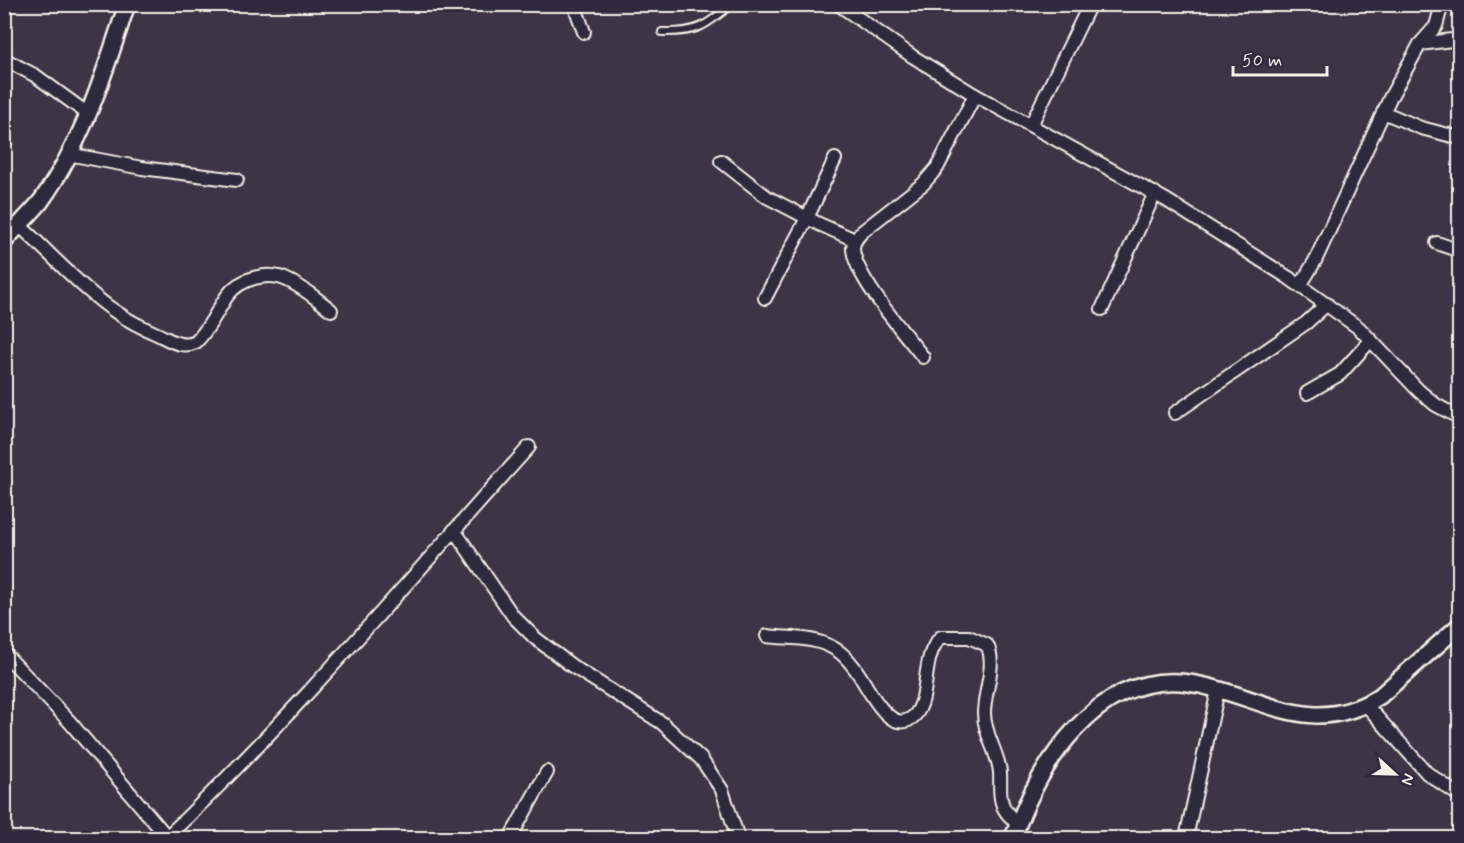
<svg xmlns="http://www.w3.org/2000/svg" width="1464" height="843" viewBox="0 0 1464 843" font-family="Mynerve,sans-serif">
<style>
.lines{fill:none;stroke-linecap:round;stroke-linejoin:round}
.service-casing{stroke:#f4f1e8;stroke-width:10}
.minor-casing{stroke:#f4f1e8;stroke-width:16}
.tertiary-casing{stroke:#f4f1e8;stroke-width:20}
.service{stroke:#2f2a3d;stroke-width:6}
.minor{stroke:#2f2a3d;stroke-width:12}
.tertiary{stroke:#2f2a3d;stroke-width:15}
</style>
<rect width="100%" height="100%" fill="#3d3445"/>
<filter id="ink" filterUnits="userSpaceOnUse"><feTurbulence type="fractalNoise" baseFrequency=".0167" numOctaves="2"/><feDisplacementMap in="SourceGraphic" scale="12" xChannelSelector="R" yChannelSelector="G"/><feConvolveMatrix kernelMatrix="1 2 1 2 8 2 1 2 1" color-interpolation-filters="sRGB"/></filter>
<g filter="url(#ink)">
<g class="lines">
<defs>
<path id="service" d="M 662,32 C 697,33 706,26 732,4"/>
<g id="minor">
<path d="M 574,4 L 584,32"/>
<path d="M 838,4 L 912,56 L 975,95 L 1166,200 L 1289,278 L 1359,328 L 1419,391 L 1436,405 L 1460,418"/>
<path d="M 1420,44 L 1460,39"/>
<path d="M 4,59 L 36,76 L 88,114"/>
<path d="M 1383,112 L 1421,128 L 1460,138"/>
<path d="M 1031,125 L 1090,4"/>
<path d="M 68,154 L 142,168 L 237,180"/>
<path d="M 721,161 L 767,197 L 819,224 L 855,240"/>
<path d="M 19,225 C 49,252 83,290 116,312 C 129,321 143,328 157,334 C 170,340 182,349 196,342 C 209,329 217,311 227,296 C 240,278 269,270 289,281 C 304,288 318,300 331,310"/>
<path d="M 1437,243 L 1460,251"/>
<path d="M 1300,286 L 1315,261 L 1390,98 L 1420,44 L 1436,26 L 1442,4"/>
<path d="M 765,298 L 807,218 L 835,159"/>
<path d="M 1102,309 L 1155,193"/>
<path d="M 923,357 C 906,335 852,274 853,247 C 854,240 858,236 863,231 L 923,184 L 937,168 L 975,95"/>
<path d="M 1307,393 L 1340,374 L 1371,340"/>
<path d="M 1175,413 L 1306,323 L 1327,304"/>
<path d="M 454,530 L 513,616 L 535,638 L 572,666 L 662,723 L 701,759 L 722,790 L 738,838"/>
<path d="M 767,636 C 789,639 814,636 835,649 C 844,654 854,666 860,676 C 869,690 892,739 915,715 C 931,697 920,657 941,637 L 969,637 L 987,645 C 997,665 984,691 984,713 C 984,732 995,748 999,766 C 1002,778 998,790 1002,803 C 1004,812 1012,818 1018,825"/>
<path d="M 4,653 L 69,721 L 168,838"/>
<path d="M 1366,705 L 1427,773 L 1460,796"/>
<path d="M 167,837 C 295,714 410,579 529,447"/>
<path d="M 510,838 L 547,772"/>
<path d="M 1186,838 L 1218,690"/>
</g>
<g id="tertiary">
<path d="M 4,242 C 16,227 30,215 41,201 C 83,142 105,72 127,4"/>
<path d="M 1013,838 C 1039,764 1097,670 1189,683 C 1259,693 1309,741 1380,696 L 1460,625"/>
</g>
</defs>
<use href="#service" class="service-casing"/>
<use href="#minor" class="minor-casing"/>
<use href="#tertiary" class="tertiary-casing"/>
<use href="#service" class="service"/>
<use href="#minor" class="minor"/>
<use href="#tertiary" class="tertiary"/>
</g>
</g>
<rect width="1464" height="843" fill="none" stroke="#2f2a3d" stroke-width="24"/>
<rect x="12" y="12" width="1440" height="819" fill="none" stroke="#f4f1e8" stroke-width="2" filter="url(#ink)"/>
<g transform="translate(1395 774) rotate(112)" stroke="#2f2a3d" stroke-width="4.5" paint-order="stroke">
<path d="M0-4.5L10 22L0 15L-10 22Z" fill="#f4f1e8"/>
<text y="-9" font-size="16" font-weight="bold" text-anchor="middle" fill="#f4f1e8">N</text>
</g>
<path d="M1233 66v9h94v-9" fill="none" stroke="#f4f1e8" stroke-width="3"/>
<text x="1242" y="66" font-size="18" fill="#f4f1e8" stroke="#2f2a3d" stroke-width="4.5" paint-order="stroke">50 m</text>
</svg>
